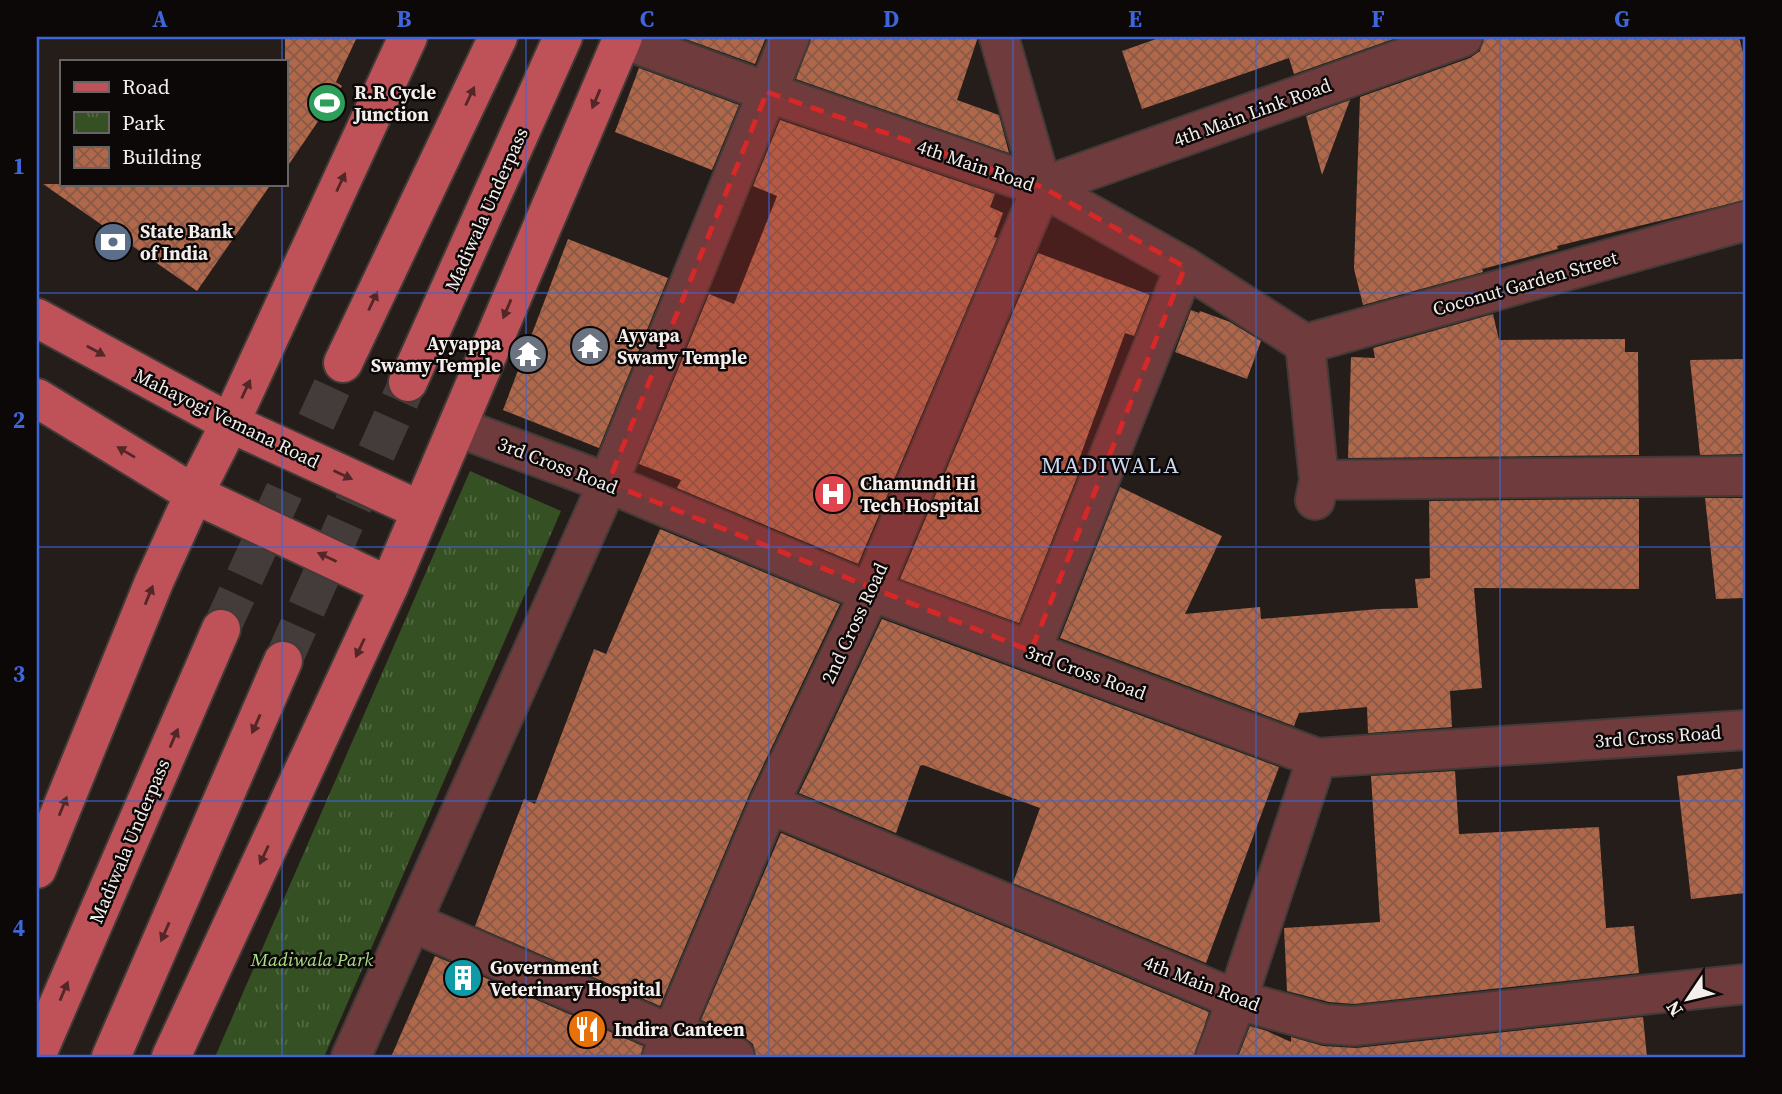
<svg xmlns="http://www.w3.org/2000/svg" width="1782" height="1094" viewBox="0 0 1782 1094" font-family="'Source Serif 4',serif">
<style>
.park{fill:url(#park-tufts)}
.building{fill:url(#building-cross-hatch)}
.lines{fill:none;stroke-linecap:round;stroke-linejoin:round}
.primary-tunnel{stroke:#443c3a;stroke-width:38;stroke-dasharray:38 19;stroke-linecap:butt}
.street-casing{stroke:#423a37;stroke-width:42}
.primary-casing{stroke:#423a37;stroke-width:42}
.street{stroke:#6f3b3c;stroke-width:38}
.primary{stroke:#be5258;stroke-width:38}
.oneway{fill:#532627}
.marked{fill:#d62828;fill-opacity:0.2;stroke:#d62828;stroke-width:5;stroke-dasharray:14 9;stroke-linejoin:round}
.grid{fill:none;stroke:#3d66db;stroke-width:2;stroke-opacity:0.55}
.labels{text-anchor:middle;stroke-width:5;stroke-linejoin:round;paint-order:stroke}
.poi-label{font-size:19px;font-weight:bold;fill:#f4eeec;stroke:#0b0807;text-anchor:start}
.street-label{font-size:19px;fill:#f4eeec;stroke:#0b0807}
.park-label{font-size:19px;font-style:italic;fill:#a8df84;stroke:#0b0807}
.quarter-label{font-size:23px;letter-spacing:2px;fill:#ccd9f4;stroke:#0b0807}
.neatline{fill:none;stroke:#3d66db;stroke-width:2.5}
.grid-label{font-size:23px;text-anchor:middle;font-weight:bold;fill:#3d66db}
</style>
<defs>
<pattern id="park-tufts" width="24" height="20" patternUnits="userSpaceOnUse" patternTransform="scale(1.75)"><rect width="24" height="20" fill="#355023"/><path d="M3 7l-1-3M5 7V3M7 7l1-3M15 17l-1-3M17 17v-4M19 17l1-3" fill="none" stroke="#536a43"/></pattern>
<pattern id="building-cross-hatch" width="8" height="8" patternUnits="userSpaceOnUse" patternTransform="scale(1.75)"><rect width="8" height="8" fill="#b0674a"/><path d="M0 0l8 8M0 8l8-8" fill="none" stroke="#875a49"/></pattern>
</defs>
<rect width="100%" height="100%" fill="#251d1a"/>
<path class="park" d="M 470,471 L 561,511 L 324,1057 L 215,1057 Z"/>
<g class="building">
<path d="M 285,37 L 357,37 L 336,82 L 342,86 L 285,170 Z"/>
<path d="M 680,37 L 766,37 L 755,64 Z"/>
<path d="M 811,37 L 978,37 L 957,100 L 999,115 L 1009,153 L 796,79 Z"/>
<path d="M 1162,37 L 1399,37 L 1294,74 L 1289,58 L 1142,109 L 1122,51 Z"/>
<path d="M 1484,37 L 1739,37 L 1745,60 L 1745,200 L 1557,246 L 1558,249 L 1482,269 L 1483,272 L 1363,305 L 1354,269 L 1360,97 L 1470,58 L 1480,51 Z"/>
<path d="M 639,68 L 739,105 L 712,170 L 615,132 Z"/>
<path d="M 1350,100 L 1322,175 L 1306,116 Z"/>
<path d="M 780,120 L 995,194 L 990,207 L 1003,213 L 994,237 L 997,238 L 858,564 L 677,488 L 681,480 L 639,464 L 709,294 L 734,304 L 777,196 L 753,186 Z"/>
<path d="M 43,184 L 271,184 L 197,291 Z"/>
<path d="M 568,239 L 668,278 L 599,448 L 503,410 Z"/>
<path d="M 1038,253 L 1150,295 L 1134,336 L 1125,333 L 1077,465 L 1081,467 L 1019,623 L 900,579 Z"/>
<path d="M 1191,310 L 1199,313 L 1200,311 L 1230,322 L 1261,341 L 1247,379 L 1175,352 Z"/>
<path d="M 1493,314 L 1499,340 L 1625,339 L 1625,352 L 1638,352 L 1639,455 L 1348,458 L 1351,357 L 1375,358 L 1373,348 Z"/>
<path d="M 1745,359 L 1745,454 L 1700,455 L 1690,360 Z"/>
<path d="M 1120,487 L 1222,536 L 1185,614 L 1260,607 L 1261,619 L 1379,609 L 1418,608 L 1415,579 L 1430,578 L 1429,501 L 1639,499 L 1639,589 L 1474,588 L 1482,688 L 1450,691 L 1452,727 L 1368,733 L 1367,707 L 1299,713 L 1294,726 L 1060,638 Z"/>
<path d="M 1705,498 L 1745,498 L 1745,598 L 1716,599 Z"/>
<path d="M 660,529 L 840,604 L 749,795 L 660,1006 L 475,926 L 524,799 L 535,804 L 594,649 L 606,654 Z"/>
<path d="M 882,619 L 1279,767 L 1206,963 L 1013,883 L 1040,808 L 923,765 L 920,766 L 896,833 L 799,793 Z"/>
<path d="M 1745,768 L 1745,893 L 1691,899 L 1677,776 Z"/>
<path d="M 1455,771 L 1459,834 L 1599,827 L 1606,928 L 1634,926 L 1639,973 L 1354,1004 L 1329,1002 L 1287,991 L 1284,928 L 1380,922 L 1371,776 Z"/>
<path d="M 781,833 L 1209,1012 L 1194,1057 L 756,1057 L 753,1044 L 744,1037 L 701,1020 Z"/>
<path d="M 435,956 L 643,1046 L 641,1057 L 391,1057 Z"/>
<path d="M 1643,1017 L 1647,1057 L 1238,1057 L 1250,1026 L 1267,1031 L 1291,1042 L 1291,1037 L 1323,1046 L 1356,1048 Z"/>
</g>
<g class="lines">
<g class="primary-tunnel">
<path d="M 221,629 L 343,363"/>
<path d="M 283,661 L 408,382"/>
</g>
<defs>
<g id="street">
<path d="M 999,37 L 1042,187"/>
<path d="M 623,39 L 767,92 L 1042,187 L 1185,267 L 1305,344"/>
<path d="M 1042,187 L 1463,37"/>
<path d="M 1305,344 L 1745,221"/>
<path d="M 1305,344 L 1319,480 L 1315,500"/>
<path d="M 457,427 L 608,483 L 870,593 L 876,593 L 1317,758 L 1745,730"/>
<path d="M 1319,480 L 1745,476"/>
<path d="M 1031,651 L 1185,267"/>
<path d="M 769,804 L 1237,1000 L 1325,1024 L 1354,1026 L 1745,984"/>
<path d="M 412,922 L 672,1035 L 680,1035 L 735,1057"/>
<path d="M 351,1057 L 608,483 L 790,37"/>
<path d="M 662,1057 L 769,804 L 870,593 L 1042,187"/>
<path d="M 1215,1057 L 1237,1000 L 1317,758"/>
</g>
<g id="primary">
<path d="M 37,318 L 230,423 L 420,510"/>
<path d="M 343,363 L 498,37"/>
<path d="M 408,382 L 563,37"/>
<path d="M 37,398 L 194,494 L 389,586"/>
<path d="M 37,869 L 154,582 L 194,494 L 230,423 L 408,37"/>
<path d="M 37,1054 L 221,629"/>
<path d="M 111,1057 L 283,661"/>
<path d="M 171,1057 L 389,586 L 623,37"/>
</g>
</defs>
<use href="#street" class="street-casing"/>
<use href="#primary" class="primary-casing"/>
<use href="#street" class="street"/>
<use href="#primary" class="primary"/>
</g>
<defs><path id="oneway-solid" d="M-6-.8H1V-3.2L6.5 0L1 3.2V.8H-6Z" transform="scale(1.75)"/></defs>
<g class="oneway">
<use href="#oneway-solid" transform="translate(470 96) rotate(-65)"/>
<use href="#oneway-solid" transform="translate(596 99) rotate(113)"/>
<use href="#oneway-solid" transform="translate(341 182) rotate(-65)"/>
<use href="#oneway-solid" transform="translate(373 301) rotate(-65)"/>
<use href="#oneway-solid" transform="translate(507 309) rotate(113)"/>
<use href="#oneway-solid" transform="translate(96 351) rotate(29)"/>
<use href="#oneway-solid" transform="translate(246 389) rotate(-65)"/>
<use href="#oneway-solid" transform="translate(126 452) rotate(-149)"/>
<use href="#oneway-solid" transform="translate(343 475) rotate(25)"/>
<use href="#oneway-solid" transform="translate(327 557) rotate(-155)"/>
<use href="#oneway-solid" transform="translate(149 595) rotate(-68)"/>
<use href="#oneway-solid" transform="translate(360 648) rotate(115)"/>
<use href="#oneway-solid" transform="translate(256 724) rotate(114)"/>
<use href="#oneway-solid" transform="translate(174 738) rotate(-67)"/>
<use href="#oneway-solid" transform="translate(63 806) rotate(-68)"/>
<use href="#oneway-solid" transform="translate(264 855) rotate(115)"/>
<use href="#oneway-solid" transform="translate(165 932) rotate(114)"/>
<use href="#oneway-solid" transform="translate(64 991) rotate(-67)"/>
</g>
<path class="marked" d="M 767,92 L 1042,187 L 1185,267 L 1031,651 L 608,483 Z"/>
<path class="grid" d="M 282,37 L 282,61M 526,37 L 526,1057M 769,37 L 769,1057M 1013,37 L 1013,1057M 1256,37 L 1256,1057M 1500,37 L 1500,1057M 282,184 L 282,1057M 37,293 L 1745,293M 37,547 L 1745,547M 37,801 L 1745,801"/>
<defs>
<symbol id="stadium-disc" viewBox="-11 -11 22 22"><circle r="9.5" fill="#2e9e5b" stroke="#0b0807"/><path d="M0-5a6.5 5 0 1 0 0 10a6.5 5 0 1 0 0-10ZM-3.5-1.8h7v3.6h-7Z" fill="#fff"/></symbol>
<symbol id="bank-disc" viewBox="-11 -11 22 22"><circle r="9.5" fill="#5c6f8a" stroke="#0b0807"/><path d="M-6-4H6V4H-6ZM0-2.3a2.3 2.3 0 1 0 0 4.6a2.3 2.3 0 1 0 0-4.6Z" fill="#fff"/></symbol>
<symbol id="temple-disc" viewBox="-11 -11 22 22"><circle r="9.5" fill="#6b7280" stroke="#0b0807"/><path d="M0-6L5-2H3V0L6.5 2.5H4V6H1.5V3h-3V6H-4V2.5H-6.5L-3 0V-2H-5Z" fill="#fff"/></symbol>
<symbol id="hospital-disc" viewBox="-11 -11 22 22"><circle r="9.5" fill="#e0444e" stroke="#0b0807"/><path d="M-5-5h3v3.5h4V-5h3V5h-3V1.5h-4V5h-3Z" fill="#fff"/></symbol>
<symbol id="building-disc" viewBox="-11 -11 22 22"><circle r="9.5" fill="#0f9aa8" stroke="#0b0807"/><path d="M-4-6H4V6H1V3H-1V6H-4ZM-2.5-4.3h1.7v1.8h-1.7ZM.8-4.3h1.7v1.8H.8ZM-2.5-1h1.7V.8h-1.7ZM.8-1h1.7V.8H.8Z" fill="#fff"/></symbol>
<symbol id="restaurant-disc" viewBox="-11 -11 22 22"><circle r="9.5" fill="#e8710a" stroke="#0b0807"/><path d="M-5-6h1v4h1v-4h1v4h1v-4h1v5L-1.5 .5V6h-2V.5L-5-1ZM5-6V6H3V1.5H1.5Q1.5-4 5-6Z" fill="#fff"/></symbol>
</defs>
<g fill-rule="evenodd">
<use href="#stadium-disc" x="305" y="81" width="44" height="44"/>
<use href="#bank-disc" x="91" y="220" width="44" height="44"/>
<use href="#temple-disc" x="568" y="324" width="44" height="44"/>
<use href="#temple-disc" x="506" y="332" width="44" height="44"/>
<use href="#hospital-disc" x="811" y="472" width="44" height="44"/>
<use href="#building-disc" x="441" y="956" width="44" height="44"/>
<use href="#restaurant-disc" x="565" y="1007" width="44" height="44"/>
</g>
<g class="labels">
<g class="poi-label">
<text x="354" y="99">R.R Cycle<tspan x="354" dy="22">Junction</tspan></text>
<text x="140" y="238">State Bank<tspan x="140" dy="22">of India</tspan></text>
<text x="617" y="342">Ayyapa<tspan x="617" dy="22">Swamy Temple</tspan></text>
<text x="501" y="350" text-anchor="end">Ayyappa<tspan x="501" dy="22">Swamy Temple</tspan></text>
<text x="860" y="490">Chamundi Hi<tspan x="860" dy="22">Tech Hospital</tspan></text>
<text x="490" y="974">Government<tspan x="490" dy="22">Veterinary Hospital</tspan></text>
<text x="614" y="1036">Indira Canteen</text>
</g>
<g class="street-label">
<text transform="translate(1252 112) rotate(-20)" y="7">4th Main Link Road</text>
<text transform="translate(976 165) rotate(19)" y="7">4th Main Road</text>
<text transform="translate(486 209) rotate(-66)" y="7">Madiwala Underpass</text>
<text transform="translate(1525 283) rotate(-16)" y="7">Coconut Garden Street</text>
<text transform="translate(227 418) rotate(26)" y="7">Mahayogi Vemana Road</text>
<text transform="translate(558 465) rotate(21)" y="7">3rd Cross Road</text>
<text transform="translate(854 623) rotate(-65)" y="7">2nd Cross Road</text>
<text transform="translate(1086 672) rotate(20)" y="7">3rd Cross Road</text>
<text transform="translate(1658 736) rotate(-4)" y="7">3rd Cross Road</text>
<text transform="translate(129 841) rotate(-67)" y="7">Madiwala Underpass</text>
<text transform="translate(1202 983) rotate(21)" y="7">4th Main Road</text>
</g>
<g class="park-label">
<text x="312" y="966">Madiwala Park</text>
</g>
<g class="quarter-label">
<text x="1111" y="473">MADIWALA</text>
</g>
</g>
<rect width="1782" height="1094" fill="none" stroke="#0b0807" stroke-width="77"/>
<rect x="60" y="60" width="228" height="126" fill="#0b0807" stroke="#686463" stroke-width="2"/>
<rect x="74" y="82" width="35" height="10" fill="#be5258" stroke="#686463" stroke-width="2"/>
<text x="122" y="94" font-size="21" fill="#f4eeec">Road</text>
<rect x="74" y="112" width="35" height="21" fill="url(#park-tufts)" stroke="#686463" stroke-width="2"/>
<text x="122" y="130" font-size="21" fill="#f4eeec">Park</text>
<rect x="74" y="147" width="35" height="21" fill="url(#building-cross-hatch)" stroke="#686463" stroke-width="2"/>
<text x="122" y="164" font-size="21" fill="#f4eeec">Building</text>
<g transform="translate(1688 999) rotate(235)" stroke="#0b0807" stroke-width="5" paint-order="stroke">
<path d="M0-5L12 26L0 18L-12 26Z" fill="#f4eeec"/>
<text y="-10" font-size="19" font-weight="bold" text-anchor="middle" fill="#f4eeec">N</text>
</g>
<rect x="38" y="38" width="1706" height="1018" class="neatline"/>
<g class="grid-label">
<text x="160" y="27">A</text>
<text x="404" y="27">B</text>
<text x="647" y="27">C</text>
<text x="891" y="27">D</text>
<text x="1135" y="27">E</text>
<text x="1378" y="27">F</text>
<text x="1622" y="27">G</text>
<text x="19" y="174">1</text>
<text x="19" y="428">2</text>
<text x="19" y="682">3</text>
<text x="19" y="936">4</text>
</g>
</svg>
